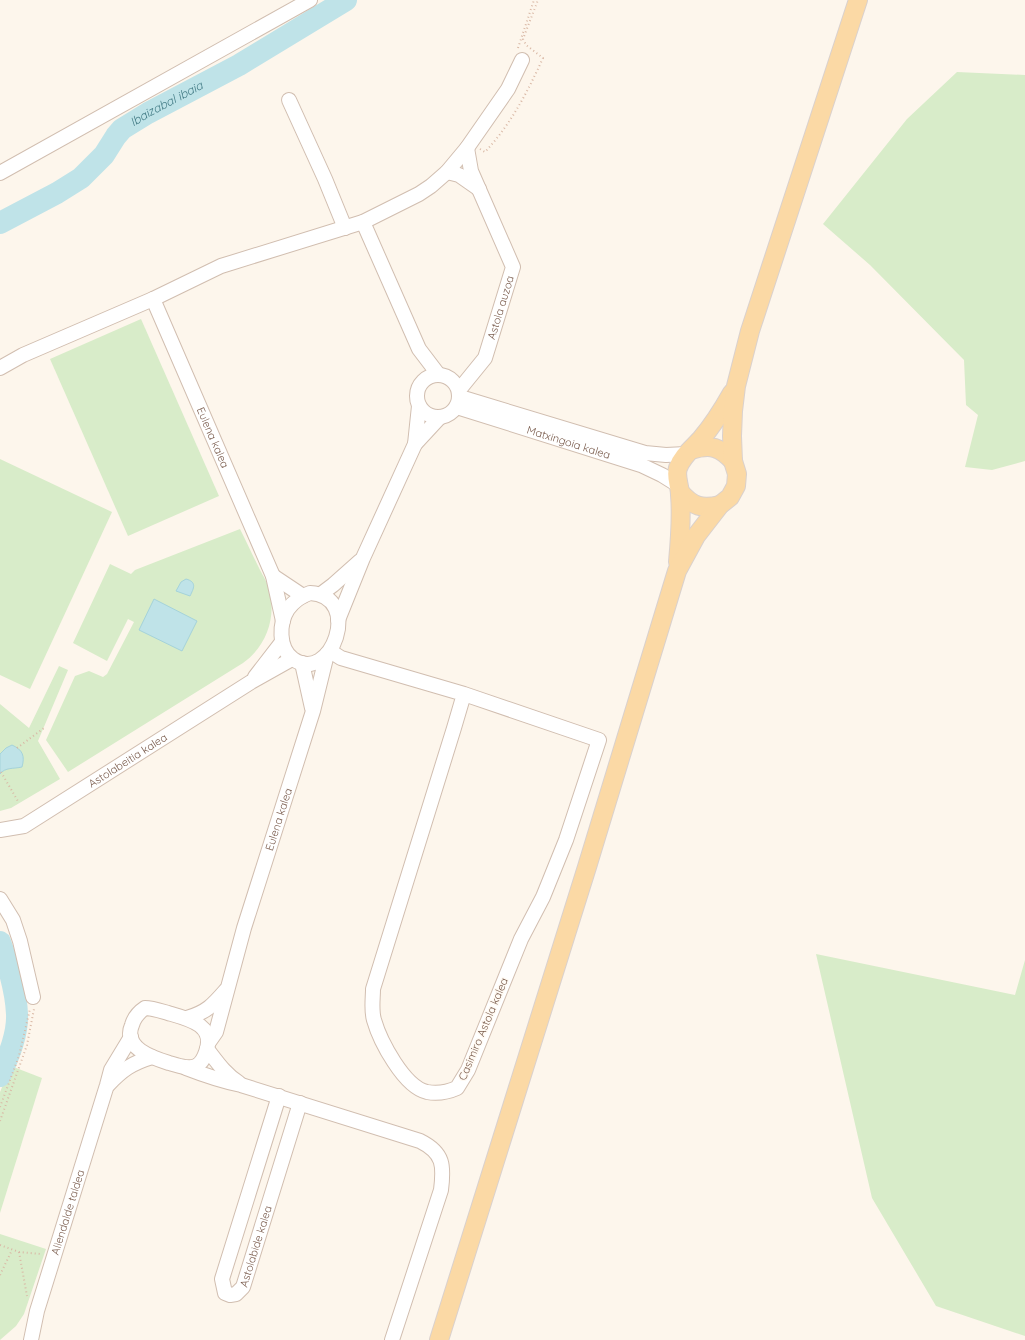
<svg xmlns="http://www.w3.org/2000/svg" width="1025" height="1340" viewBox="0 0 1025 1340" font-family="Quicksand,sans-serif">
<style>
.green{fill:#d8ecc9}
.water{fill:#bfe3e8;stroke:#a5d3da}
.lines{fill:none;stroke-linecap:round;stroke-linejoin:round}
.river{stroke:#bfe3e8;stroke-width:22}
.minor-casing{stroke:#d1beb0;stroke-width:16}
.major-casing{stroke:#dad1cd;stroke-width:20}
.path{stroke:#d9b8a5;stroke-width:2;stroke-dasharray:1 3;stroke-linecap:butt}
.minor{stroke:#fff;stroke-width:14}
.major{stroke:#fbd9a5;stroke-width:18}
.labels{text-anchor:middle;stroke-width:3;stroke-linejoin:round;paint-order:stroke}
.street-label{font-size:11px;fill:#7a5c4d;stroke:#fffaf3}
.water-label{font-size:12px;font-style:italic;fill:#437c86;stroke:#fffaf3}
</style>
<rect width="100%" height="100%" fill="#fdf6ec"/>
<g class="green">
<path d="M 957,72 L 1025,75 L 1025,461 L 992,470 L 965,467 L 978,415 L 966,405 L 964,360 L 870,265 L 823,224 L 907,119 Z"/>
<path d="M 141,319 L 219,496 L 128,536 L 50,359 Z"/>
<path d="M 0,459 L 112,512 L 30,689 L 0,675 Z"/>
<path d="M 240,529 C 247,543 253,556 260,570 C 263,576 268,583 269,590 C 277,617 266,647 243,663 L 68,772 L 46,740 L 75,676 L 89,671 L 103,677 L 107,674 L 134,622 L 128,619 L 107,661 L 73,643 L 110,564 L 131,574 L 135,570 Z"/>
<path d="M 59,666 L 68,670 L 38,741 L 60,779 L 11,808 L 0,811 L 0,704 L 29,728 Z"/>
<path d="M 816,954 L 1015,995 L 1025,960 L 1025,1336 L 936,1306 L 872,1198 Z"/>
<path d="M 11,1066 L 42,1078 L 0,1213 L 0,1092 Z"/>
<path d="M 0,1234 L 46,1249 L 24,1314 L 16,1326 L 0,1340 Z"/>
</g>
<g class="water">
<path d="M 186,579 C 197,582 194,588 190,596 L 176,591 L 181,582 Z"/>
<path d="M 154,599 L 197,621 L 182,651 L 139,630 Z"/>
<path d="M 12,745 C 23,750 25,756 22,767 C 14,769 5,767 0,774 L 0,754 L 6,748 Z"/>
</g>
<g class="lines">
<g class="river">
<path id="s1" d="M 0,223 L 57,193 L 81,178 L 104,155 L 116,136 L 122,129 L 148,113 L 239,65 L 346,0"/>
<path d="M 0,942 C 8,964 16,990 17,1014 C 18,1035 8,1057 0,1076"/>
</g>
<defs>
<g id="minor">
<path d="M 289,100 L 325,179 L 345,228"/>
<path d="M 447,172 L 459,175 L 479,189"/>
<path d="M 0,173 L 310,0"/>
<path d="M 363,222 L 419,349 L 438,374"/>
<path id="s2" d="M 153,299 L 273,576 L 283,621"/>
<path d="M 0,368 L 23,355 L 153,299 L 221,266 L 363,222 L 419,194 L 431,186 L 447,172 L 467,148 L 508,89 L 522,60"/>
<circle cx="438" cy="396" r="21"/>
<path id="s3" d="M 459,390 L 485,358 L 513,267 L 471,171 L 467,148"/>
<path d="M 460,397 L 645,453 L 666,455 L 686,454"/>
<path id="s4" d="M 457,407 L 641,465 L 662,475 L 678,485"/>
<path d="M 415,444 L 440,417"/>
<path d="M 273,576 L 303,596"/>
<path d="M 310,593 C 364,596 331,686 293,659 C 278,648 279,623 288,609 C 294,601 301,596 310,593 Z"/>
<path d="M 321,594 L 333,585 L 360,561"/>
<path d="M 338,620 L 363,558 L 415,444 L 419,406"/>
<path d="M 330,651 L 341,658 L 464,694 L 599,740 L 566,840 L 543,897 L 521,939 L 468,1070 L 457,1088 C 448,1092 438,1094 427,1092 C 404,1087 380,1041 374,1020 C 371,1010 373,999 373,989 L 454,728 L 464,694"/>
<path d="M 302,663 L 312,708"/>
<path d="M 255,677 L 282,642"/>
<path id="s5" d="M 0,830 L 24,826 L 251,682 L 292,659"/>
<path d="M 0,899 L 13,920 L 20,941 L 33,997"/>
<path d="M 145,1008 C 152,1008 161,1011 168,1013 C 189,1019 216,1025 206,1052 C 204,1058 202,1063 196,1066 C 187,1070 178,1065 169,1063 C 153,1058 122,1048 132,1025 C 134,1018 139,1012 145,1008 Z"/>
<path d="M 187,1018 C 207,1012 213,1005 226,990"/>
<path id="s6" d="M 209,1042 L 216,1032 L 244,928 L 313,711 L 327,654"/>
<path d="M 207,1049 C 217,1062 225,1074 239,1083"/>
<path d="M 186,1068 C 204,1075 222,1081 241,1085 L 420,1141 C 444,1153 444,1166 441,1190 L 392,1340"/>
<path d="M 108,1085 C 122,1070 132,1063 152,1057"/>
<path id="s7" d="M 279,1096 L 222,1279 L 225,1293 L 230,1295 L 236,1294 L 243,1287 L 300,1103"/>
<path id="s8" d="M 31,1340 L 37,1311 L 107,1085 L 111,1070 L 131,1037"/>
</g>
<g id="major">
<path d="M 691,450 C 711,444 720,447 733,461"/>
<path d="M 680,492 C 693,507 702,509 720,505"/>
<path d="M 678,562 C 680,540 682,517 680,495 C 680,485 675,477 678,468 C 682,456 693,448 701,439 C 713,425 723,409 732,393"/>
<path d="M 439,1340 L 587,867 L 677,571 L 696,536 L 720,505 L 730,497 L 736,486 L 737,474 L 733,461 L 732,436 L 733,411 L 736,386 L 750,331 L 858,0"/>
</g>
</defs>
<use href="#minor" class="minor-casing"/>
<use href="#major" class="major-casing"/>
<g class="path">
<path d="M 518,48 L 534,0"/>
<path d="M 480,149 L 485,152 C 511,124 527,93 543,58 L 526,45 L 523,39 L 538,0"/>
<path d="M 17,748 L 44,728"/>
<path d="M 1,772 L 19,803"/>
<path d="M 0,1107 L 19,1056 L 30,1009"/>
<path d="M 0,1121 L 27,1045 L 34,1009"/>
<path d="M 0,1245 L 19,1252 L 41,1254"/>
<path d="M 19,1252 L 27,1296"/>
<path d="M 0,1275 L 12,1250"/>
</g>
<use href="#minor" class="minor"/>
<use href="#major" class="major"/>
</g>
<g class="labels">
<g class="street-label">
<text dy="4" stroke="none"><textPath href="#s3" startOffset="94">Astola auzoa</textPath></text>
<text dy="4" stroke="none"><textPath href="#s2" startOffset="151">Eulena kalea</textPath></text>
<text dy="4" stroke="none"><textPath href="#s4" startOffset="117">Matxingoia kalea</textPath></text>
<text dy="4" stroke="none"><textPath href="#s5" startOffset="147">Astolabeitia kalea</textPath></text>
<text dy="4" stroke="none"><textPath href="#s6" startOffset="234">Eulena kalea</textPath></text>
<text transform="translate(483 1029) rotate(-67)" y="4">Casimiro Astola kalea</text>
<text dy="4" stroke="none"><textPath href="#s8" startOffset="133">Aliendalde taldea</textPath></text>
<text dy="4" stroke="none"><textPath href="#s7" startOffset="270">Astolabide kalea</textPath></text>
</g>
<g class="water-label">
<text dy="4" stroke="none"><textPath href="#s1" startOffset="208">Ibaizabal ibaia</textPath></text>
</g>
</g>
</svg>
